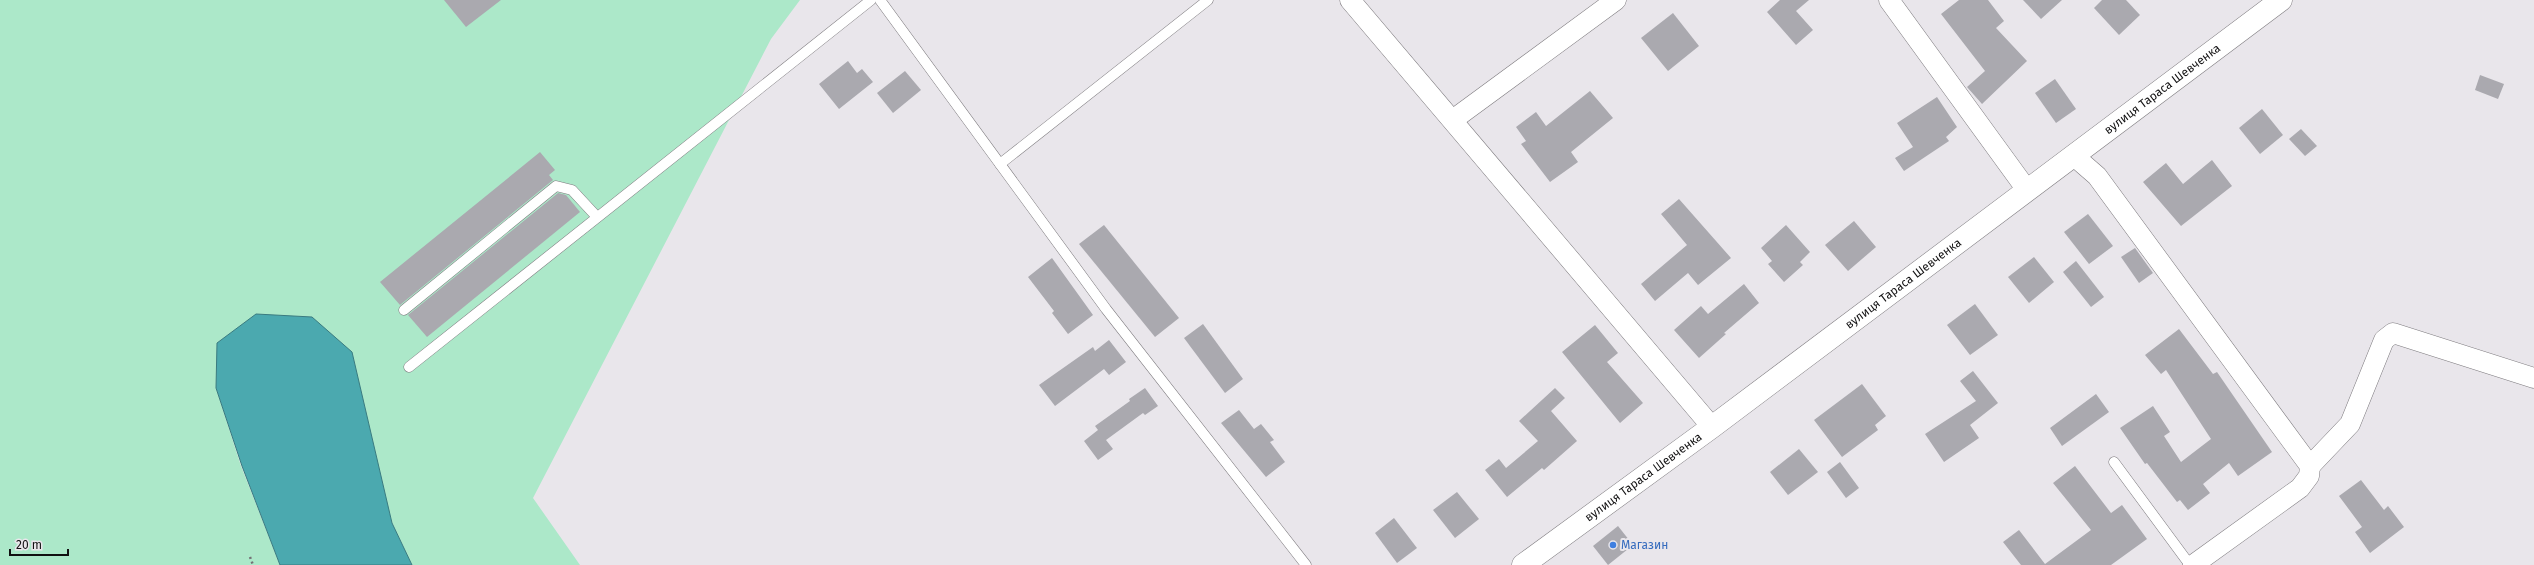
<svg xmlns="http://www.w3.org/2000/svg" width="2534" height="565" viewBox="0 0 2534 565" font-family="'Fira Sans',sans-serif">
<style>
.green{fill:#ace8c9}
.water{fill:#4ba9af;stroke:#3a7b80}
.building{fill:#aaa9af}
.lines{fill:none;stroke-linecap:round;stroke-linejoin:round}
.lane-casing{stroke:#7e7b7f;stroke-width:11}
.street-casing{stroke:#7e7b7f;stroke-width:21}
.secondary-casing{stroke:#7e7b7f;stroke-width:23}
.path{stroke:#737174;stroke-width:2.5;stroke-dasharray:2 3;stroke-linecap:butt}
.lane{stroke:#fff;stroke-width:10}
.street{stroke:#fff;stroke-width:20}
.secondary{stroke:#fff;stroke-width:22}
.shop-dot{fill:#3f7fe0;stroke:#e9e6eb;stroke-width:1.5}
.labels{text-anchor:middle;stroke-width:4;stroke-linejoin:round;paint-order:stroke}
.street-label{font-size:12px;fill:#111011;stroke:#e9e6eb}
.shop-label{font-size:12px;fill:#366cbe;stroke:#e9e6eb;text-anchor:start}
</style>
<rect width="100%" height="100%" fill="#e9e6eb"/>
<path class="green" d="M 0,0 L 800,0 L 771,39 L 533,498 L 580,565 L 412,565 L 392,523 L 216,388 L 241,466 L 280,565 L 0,565 Z"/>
<path class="water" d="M 256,314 L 312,317 L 352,352 L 392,523 L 412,565 L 280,565 L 242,466 L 216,388 L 217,343 Z"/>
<g class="building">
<path d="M 444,0 L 501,0 L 466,27 Z"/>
<path d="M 1780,0 L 1809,0 L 1796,11 L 1813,30 L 1796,45 L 1767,12 Z"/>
<path d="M 1959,0 L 1988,0 L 2004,21 L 1996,28 L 2027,61 L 1982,104 L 1967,87 L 1985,71 L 1941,14 Z"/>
<path d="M 2023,0 L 2062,0 L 2041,19 Z"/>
<path d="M 2102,0 L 2126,0 L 2140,15 L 2119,35 L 2094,8 Z"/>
<path d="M 1673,13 L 1699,46 L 1668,71 L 1641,38 Z"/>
<path d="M 848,61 L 857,73 L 862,69 L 873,82 L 839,109 L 819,84 Z"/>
<path d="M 905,71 L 921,90 L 893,113 L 877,93 Z"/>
<path d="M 2480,75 L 2504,84 L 2498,99 L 2475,90 Z"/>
<path d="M 2055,79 L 2076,109 L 2056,123 L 2035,93 Z"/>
<path d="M 1590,91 L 1613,118 L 1571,152 L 1578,162 L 1550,182 L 1521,144 L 1526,141 L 1516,127 L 1536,112 L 1546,126 Z"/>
<path d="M 1937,97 L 1957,127 L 1946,137 L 1949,141 L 1904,171 L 1895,158 L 1913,147 L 1897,123 Z"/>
<path d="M 2262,109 L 2283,135 L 2260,154 L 2239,128 Z"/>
<path d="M 2301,129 L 2317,146 L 2305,156 L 2289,139 Z"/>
<path d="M 540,152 L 555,170 L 549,175 L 553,180 L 400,305 L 380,282 Z"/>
<path d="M 2212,160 L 2232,186 L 2181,226 L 2143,182 L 2166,163 L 2183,184 Z"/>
<path d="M 558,193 L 566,195 L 580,212 L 427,337 L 408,315 Z"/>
<path d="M 1679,199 L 1731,258 L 1698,285 L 1688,273 L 1655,301 L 1641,284 L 1687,245 L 1661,214 Z"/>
<path d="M 2088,214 L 2113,246 L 2089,264 L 2064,232 Z"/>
<path d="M 1854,221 L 1876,247 L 1848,271 L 1825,245 Z"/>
<path d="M 1104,225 L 1179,318 L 1155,337 L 1079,244 Z"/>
<path d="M 1786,225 L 1810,252 L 1800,262 L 1803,265 L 1784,282 L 1768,264 L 1772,261 L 1761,248 Z"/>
<path d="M 2135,248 L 2153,273 L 2139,283 L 2121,257 Z"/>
<path d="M 2034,257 L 2054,282 L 2029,303 L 2008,277 Z"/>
<path d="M 1052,258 L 1093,315 L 1068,334 L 1052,313 L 1054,311 L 1028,277 Z"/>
<path d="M 2076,261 L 2104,297 L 2091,307 L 2063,272 Z"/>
<path d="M 1744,284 L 1759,303 L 1724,333 L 1726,334 L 1699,358 L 1674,330 L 1701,306 L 1708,314 Z"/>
<path d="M 1975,304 L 1998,335 L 1970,355 L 1947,325 Z"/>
<path d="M 1203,324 L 1243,379 L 1225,393 L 1184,338 Z"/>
<path d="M 1595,325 L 1618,353 L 1607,362 L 1643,403 L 1620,423 L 1562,352 Z"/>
<path d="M 2179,329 L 2213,374 L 2217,372 L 2272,452 L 2238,476 L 2229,463 L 2203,484 L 2210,493 L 2188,510 L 2180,500 L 2177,502 L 2147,463 L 2145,464 L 2120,428 L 2153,406 L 2170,432 L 2164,436 L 2181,462 L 2211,439 L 2166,370 L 2161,374 L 2145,355 Z"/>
<path d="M 1109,340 L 1126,362 L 1109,375 L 1104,369 L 1055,406 L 1039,385 L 1093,347 L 1095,351 Z"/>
<path d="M 1973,371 L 1998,403 L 1970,425 L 1979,438 L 1944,462 L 1925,434 L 1976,401 L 1960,381 Z"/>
<path d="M 1862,384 L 1886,416 L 1875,425 L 1878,430 L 1842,457 L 1814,420 Z"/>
<path d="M 1145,388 L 1158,406 L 1145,415 L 1143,413 L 1106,440 L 1113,449 L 1098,460 L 1084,441 L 1098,430 L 1095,426 L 1130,401 L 1129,399 Z"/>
<path d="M 1555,388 L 1565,398 L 1551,411 L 1577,441 L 1544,470 L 1542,468 L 1507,497 L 1485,470 L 1499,459 L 1506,468 L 1538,441 L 1519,421 Z"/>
<path d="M 2096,394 L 2109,412 L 2062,446 L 2050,428 Z"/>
<path d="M 1239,410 L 1254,429 L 1261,424 L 1274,440 L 1270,442 L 1285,462 L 1266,477 L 1221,423 Z"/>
<path d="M 1799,449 L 1818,472 L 1788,495 L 1770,472 Z"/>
<path d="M 1840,462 L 1859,488 L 1846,498 L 1827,472 Z"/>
<path d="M 2075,466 L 2111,513 L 2122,505 L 2147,539 L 2111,565 L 2021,565 L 2003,542 L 2019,530 L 2045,564 L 2091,530 L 2053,483 Z"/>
<path d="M 2361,480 L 2384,510 L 2388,506 L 2404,527 L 2370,553 L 2355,532 L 2362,527 L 2339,496 Z"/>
<path d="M 1457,492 L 1479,519 L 1455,538 L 1433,510 Z"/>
<path d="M 1394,518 L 1417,548 L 1397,563 L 1375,533 Z"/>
<path d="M 1618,526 L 1633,545 L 1608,565 L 1593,546 Z"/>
</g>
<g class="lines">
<defs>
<g id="lane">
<path d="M 880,0 L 1106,309 L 1306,565"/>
<path d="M 1000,164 L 1208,0"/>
<path d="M 404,310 L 556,186 L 572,190 L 597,217"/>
<path d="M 409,367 L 871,0"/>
<path d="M 2114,462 L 2190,565"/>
</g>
<g id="street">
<path d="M 1350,0 L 1712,427"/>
<path d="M 1889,0 L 2027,190"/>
<path d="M 1454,119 L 1616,0"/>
<path d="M 2074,156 L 2097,176 L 2310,466 L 2309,476 L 2300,488 L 2193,565"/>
<path d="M 2310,466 L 2350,424 L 2384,340 L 2393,333 L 2534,378"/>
</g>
<g id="secondary">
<path id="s1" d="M 1523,565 L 1712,427 L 2281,0"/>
</g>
</defs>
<use href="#lane" class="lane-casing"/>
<use href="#street" class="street-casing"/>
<use href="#secondary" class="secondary-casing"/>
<path class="path" d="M 250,557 L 253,565"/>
<use href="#lane" class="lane"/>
<use href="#street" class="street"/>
<use href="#secondary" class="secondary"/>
</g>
<circle class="shop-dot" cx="1613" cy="545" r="4"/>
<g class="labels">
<g class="street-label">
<text dy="4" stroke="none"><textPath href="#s1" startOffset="797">вулиця Тараса Шевченка</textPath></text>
<text dy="4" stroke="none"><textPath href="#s1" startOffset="473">вулиця Тараса Шевченка</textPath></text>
<text dy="4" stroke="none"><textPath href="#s1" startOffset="149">вулиця Тараса Шевченка</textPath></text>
</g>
<g class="shop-label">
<text x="1621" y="549">Магазин</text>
</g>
</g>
<path d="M10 549v6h58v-6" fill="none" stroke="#111011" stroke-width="2"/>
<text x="16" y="549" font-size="12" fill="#111011" stroke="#e9e6eb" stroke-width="3" paint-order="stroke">20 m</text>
</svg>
